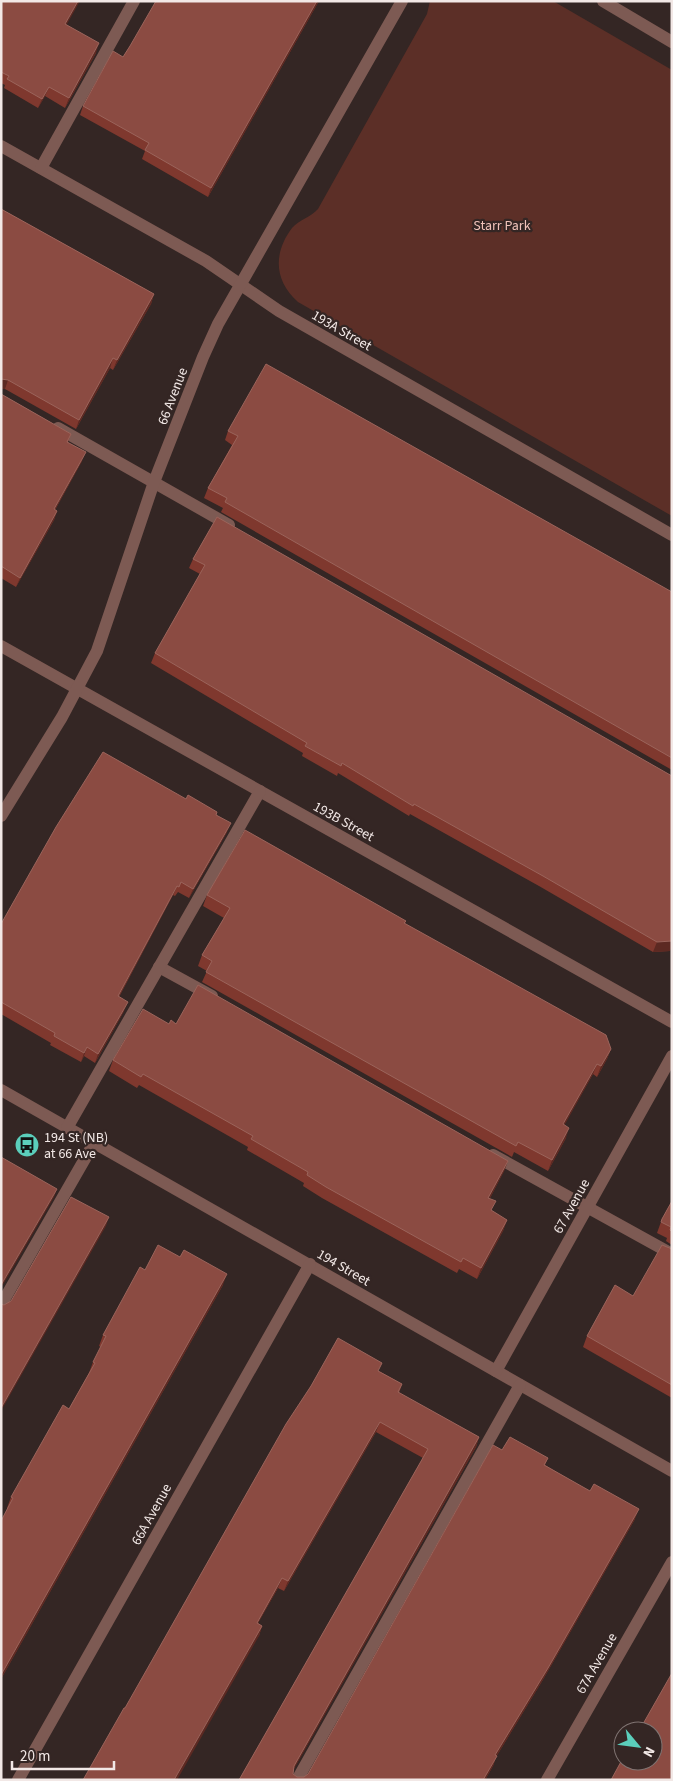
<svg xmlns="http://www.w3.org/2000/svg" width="673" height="1781" viewBox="0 0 673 1781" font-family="'Source Sans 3',sans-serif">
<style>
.green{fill:#5c2f27}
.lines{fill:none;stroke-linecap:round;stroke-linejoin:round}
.minor{stroke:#7d5a53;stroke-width:12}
.wall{fill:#7f382e}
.shaded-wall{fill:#5c2922}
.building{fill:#8b4b42;stroke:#9b645b}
.labels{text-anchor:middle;stroke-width:4.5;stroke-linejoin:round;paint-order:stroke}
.park-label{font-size:14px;fill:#f0c2b9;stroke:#342624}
.street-label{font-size:14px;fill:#f2e8e6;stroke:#342624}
.poi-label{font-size:14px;fill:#f2e8e6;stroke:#342624;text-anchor:start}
</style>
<rect width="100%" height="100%" fill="#342624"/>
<path class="green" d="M 430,1 L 553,1 L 672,70 L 672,516 L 298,302 C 274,281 273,253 292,228 C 299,220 311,217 318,209 L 427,14 Z"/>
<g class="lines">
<g class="minor">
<path d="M 603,1 L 672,42"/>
<path d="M 1,146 L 206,261 L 279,311 L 672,535"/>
<path d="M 41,168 L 134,1"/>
<path d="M 58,428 L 229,525"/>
<path d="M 1,646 L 672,1022"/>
<path d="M 1,816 L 62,717 L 97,651 L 154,482 L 203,357 L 218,324 L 402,1"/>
<path d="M 159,967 L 212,996"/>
<path d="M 1,1090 L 672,1471"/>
<path d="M 67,1128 L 260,791"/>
<path d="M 493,1155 L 672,1254"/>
<path d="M 1,1305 L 94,1143"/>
<path d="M 496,1371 L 672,1056"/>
<path d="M 18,1780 L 310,1264"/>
<path d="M 297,1780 L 520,1385"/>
<path d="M 547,1780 L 672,1562"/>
</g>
</g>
<g class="wall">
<path d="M 1,1 L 67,25 L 96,53 L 65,108 L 45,96 L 38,108 L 4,88 L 5,85 L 1,83 Z"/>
<path d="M 319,1 L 208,197 L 142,159 L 145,151 L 80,115 L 83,106 L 123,57 L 130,46 Z"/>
<path d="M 1,209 L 154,294 L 151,304 L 113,370 L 110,368 L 76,429 L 5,389 L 1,389 Z"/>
<path d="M 1,394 L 71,434 L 68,442 L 82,461 L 55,510 L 57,511 L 54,520 L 16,587 L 1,578 Z"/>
<path d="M 228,431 L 672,592 L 672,770 L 221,512 L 223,508 L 204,498 L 208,488 L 232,445 L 225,440 Z"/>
<path d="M 217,517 L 670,951 L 653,952 L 539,886 L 410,814 L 409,816 L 338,773 L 337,776 L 302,756 L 303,753 L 151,663 L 155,653 L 200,574 L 189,568 L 193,559 Z"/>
<path d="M 186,799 L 217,815 L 227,832 L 189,898 L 178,892 L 175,896 L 173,895 L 119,997 L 124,1011 L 95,1063 L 84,1056 L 81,1062 L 50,1045 L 51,1043 L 1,1014 L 1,924 Z"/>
<path d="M 207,895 L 406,921 L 405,924 L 611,1049 L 607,1059 L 597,1077 L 593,1074 L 564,1125 L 566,1138 L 548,1171 L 514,1152 L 512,1157 L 202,982 L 207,971 L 198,966 L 202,955 L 224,918 L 203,906 Z"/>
<path d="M 169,1024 L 176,1024 L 508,1161 L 504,1171 L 490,1198 L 492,1211 L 507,1220 L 503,1231 L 477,1279 L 459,1269 L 457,1273 L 322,1198 L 303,1186 L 304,1183 L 247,1150 L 248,1147 L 139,1085 L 137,1088 L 109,1071 L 113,1060 Z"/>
<path d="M 672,1201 L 672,1245 L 666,1241 L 667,1238 L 657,1233 L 662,1219 Z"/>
<path d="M 672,1249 L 672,1398 L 583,1347 L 587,1336 L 633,1296 Z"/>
<path d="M 145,1270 L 223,1285 L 1,1679 L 1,1521 L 8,1509 L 7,1508 L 11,1497 L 69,1409 L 89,1373 L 93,1362 L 101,1347 L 99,1346 L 103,1335 Z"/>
<path d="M 379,1371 L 402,1384 L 399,1393 L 479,1437 L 476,1447 L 293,1770 L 293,1774 L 297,1777 L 304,1777 L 308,1774 L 502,1450 L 548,1458 L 545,1465 L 635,1519 L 544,1678 L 496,1757 L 493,1766 L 485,1780 L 239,1780 L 423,1458 L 376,1432 L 284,1591 L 278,1588 L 258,1623 L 262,1626 L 259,1636 L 125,1708 Z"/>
</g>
<g class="shaded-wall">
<path d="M 78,1 L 80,1 L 62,33 L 65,24 Z"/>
<path d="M 317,1 L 319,1 L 208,197 L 211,188 Z"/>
<path d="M 99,43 L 96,53 L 65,108 L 69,98 Z"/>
<path d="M 49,87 L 45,96 L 38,108 L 42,99 Z"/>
<path d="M 154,294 L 151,304 L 113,370 L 117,360 Z"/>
<path d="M 113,358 L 110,368 L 76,429 L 79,420 Z"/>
<path d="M 1,379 L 8,380 L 5,389 L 1,389 Z"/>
<path d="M 86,452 L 82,461 L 50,518 L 54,509 Z"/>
<path d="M 57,511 L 54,520 L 16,587 L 20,578 Z"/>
<path d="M 231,823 L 227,832 L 189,898 L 193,889 Z"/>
<path d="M 177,886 L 173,895 L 114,1005 L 118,996 Z"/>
<path d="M 672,941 L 672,947 L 670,951 L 653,952 L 657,942 Z"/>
<path d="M 128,1002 L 124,1011 L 95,1063 L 98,1054 Z"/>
<path d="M 87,1047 L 84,1056 L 81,1062 L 84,1053 Z"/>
<path d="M 611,1049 L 607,1059 L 597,1077 L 601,1066 Z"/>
<path d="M 597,1064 L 593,1074 L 559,1135 L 563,1124 Z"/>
<path d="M 569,1128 L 566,1138 L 548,1171 L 552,1160 Z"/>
<path d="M 508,1161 L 504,1171 L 485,1208 L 488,1198 Z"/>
<path d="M 57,1189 L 54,1197 L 1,1288 L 1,1285 Z"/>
<path d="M 109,1217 L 106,1226 L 1,1411 L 1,1408 Z"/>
<path d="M 507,1220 L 503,1231 L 477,1279 L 481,1268 Z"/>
<path d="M 227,1274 L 223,1285 L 1,1679 L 1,1675 Z"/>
<path d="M 380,1422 L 376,1432 L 284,1591 L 288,1581 Z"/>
<path d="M 479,1437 L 476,1447 L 290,1776 L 294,1766 Z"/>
<path d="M 639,1509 L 635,1519 L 544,1678 L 496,1757 L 493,1766 L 485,1780 L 483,1780 L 495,1755 Z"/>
<path d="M 282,1578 L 278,1588 L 253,1632 L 257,1623 Z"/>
<path d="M 262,1626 L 259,1636 L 177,1780 L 174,1780 Z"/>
</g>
<g class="building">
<path d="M 1,1 L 78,1 L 65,24 L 99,43 L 69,98 L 49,87 L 42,99 L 7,79 L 9,76 L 1,72 Z"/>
<path d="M 156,1 L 317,1 L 211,188 L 145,150 L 149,143 L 83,106 L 113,51 L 123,57 L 130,46 Z"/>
<path d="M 1,209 L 154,294 L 117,360 L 113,358 L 79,420 L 8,380 L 1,379 Z"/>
<path d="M 266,364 L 672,592 L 672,758 L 225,502 L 227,498 L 208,488 L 238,436 L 228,431 Z"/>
<path d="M 1,394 L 71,434 L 67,442 L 86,452 L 54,509 L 57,511 L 20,578 L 1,566 Z"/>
<path d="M 217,517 L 672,776 L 672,941 L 657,942 L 543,876 L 414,804 L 413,806 L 342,763 L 341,766 L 305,746 L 307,743 L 155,653 L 205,565 L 193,559 Z"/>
<path d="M 103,752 L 186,799 L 188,795 L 217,812 L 216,815 L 231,823 L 193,889 L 181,882 L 179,887 L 177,886 L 118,996 L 128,1002 L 98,1054 L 87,1047 L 84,1053 L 54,1036 L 55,1033 L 1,1002 L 1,924 L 56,827 Z"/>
<path d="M 245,830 L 406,921 L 404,923 L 606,1035 L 611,1049 L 601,1066 L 597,1064 L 563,1124 L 569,1128 L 552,1160 L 518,1142 L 516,1146 L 206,972 L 212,961 L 202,955 L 230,908 L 207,895 Z"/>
<path d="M 198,985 L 508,1161 L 488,1198 L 496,1201 L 491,1210 L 507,1220 L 481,1268 L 463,1258 L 461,1262 L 326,1187 L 307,1175 L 308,1172 L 251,1139 L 253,1136 L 143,1074 L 141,1077 L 113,1060 L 143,1009 L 169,1024 L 171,1020 L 176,1024 Z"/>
<path d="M 1,1157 L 57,1189 L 1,1285 Z"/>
<path d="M 71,1197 L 109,1217 L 1,1408 L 1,1304 L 4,1305 L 11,1301 Z"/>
<path d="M 672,1201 L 672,1232 L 670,1230 L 671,1227 L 661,1222 L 662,1219 Z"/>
<path d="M 158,1245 L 180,1257 L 184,1250 L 227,1274 L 1,1675 L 1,1521 L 13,1498 L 11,1497 L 63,1405 L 69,1409 L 95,1363 L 93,1362 L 106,1336 L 103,1335 L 140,1267 L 145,1270 Z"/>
<path d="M 662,1245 L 672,1249 L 672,1385 L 587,1336 L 615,1285 L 633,1296 Z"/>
<path d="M 338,1338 L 382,1363 L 378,1371 L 402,1384 L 398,1392 L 479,1437 L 294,1766 L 293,1774 L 297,1777 L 304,1777 L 308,1774 L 493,1445 L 502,1450 L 510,1437 L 548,1458 L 544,1465 L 590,1491 L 594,1484 L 639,1509 L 548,1668 L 495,1755 L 497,1756 L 483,1780 L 239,1780 L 428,1449 L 380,1422 L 288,1581 L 282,1578 L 257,1623 L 262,1626 L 174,1780 L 83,1780 L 124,1708 L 125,1708 L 286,1424 L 311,1386 Z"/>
<path d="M 672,1673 L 672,1780 L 611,1780 L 623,1758 L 623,1761 L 653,1761 L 653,1731 L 639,1731 Z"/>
</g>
<defs>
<symbol id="bus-disc" viewBox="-11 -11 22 22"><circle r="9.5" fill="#5bcebb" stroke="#342624"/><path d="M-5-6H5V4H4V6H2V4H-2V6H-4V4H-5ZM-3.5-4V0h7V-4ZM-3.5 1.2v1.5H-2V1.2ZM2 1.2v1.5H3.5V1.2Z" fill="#111"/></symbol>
</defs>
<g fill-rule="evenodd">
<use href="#bus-disc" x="13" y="1131" width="28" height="28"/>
</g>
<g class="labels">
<g class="park-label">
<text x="502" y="230">Starr Park</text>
</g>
<g class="street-label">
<text transform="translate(342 330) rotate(30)" y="5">193A Street</text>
<text transform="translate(172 396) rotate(-69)" y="5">66 Avenue</text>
<text transform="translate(344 821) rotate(29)" y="5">193B Street</text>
<text transform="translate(571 1206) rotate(-61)" y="5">67 Avenue</text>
<text transform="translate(344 1267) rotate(30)" y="5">194 Street</text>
<text transform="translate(151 1514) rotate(-61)" y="5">66A Avenue</text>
<text transform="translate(596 1663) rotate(-60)" y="5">67A Avenue</text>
</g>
<g class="poi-label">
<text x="44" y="1142">194 St (NB)<tspan x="44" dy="16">at 66 Ave</tspan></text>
</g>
</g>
<rect width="673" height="1781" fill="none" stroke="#f2e8e6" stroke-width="5"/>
<g transform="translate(638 1746) rotate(119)"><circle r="24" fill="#342624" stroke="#807472"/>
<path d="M0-4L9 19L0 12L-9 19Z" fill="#5bcebb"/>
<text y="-8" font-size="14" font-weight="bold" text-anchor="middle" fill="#f2e8e6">N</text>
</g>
<path d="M12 1761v8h102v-8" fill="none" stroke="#f2e8e6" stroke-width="2.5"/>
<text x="20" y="1761" font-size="15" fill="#f2e8e6" stroke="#342624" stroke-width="4" paint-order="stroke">20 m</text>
</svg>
